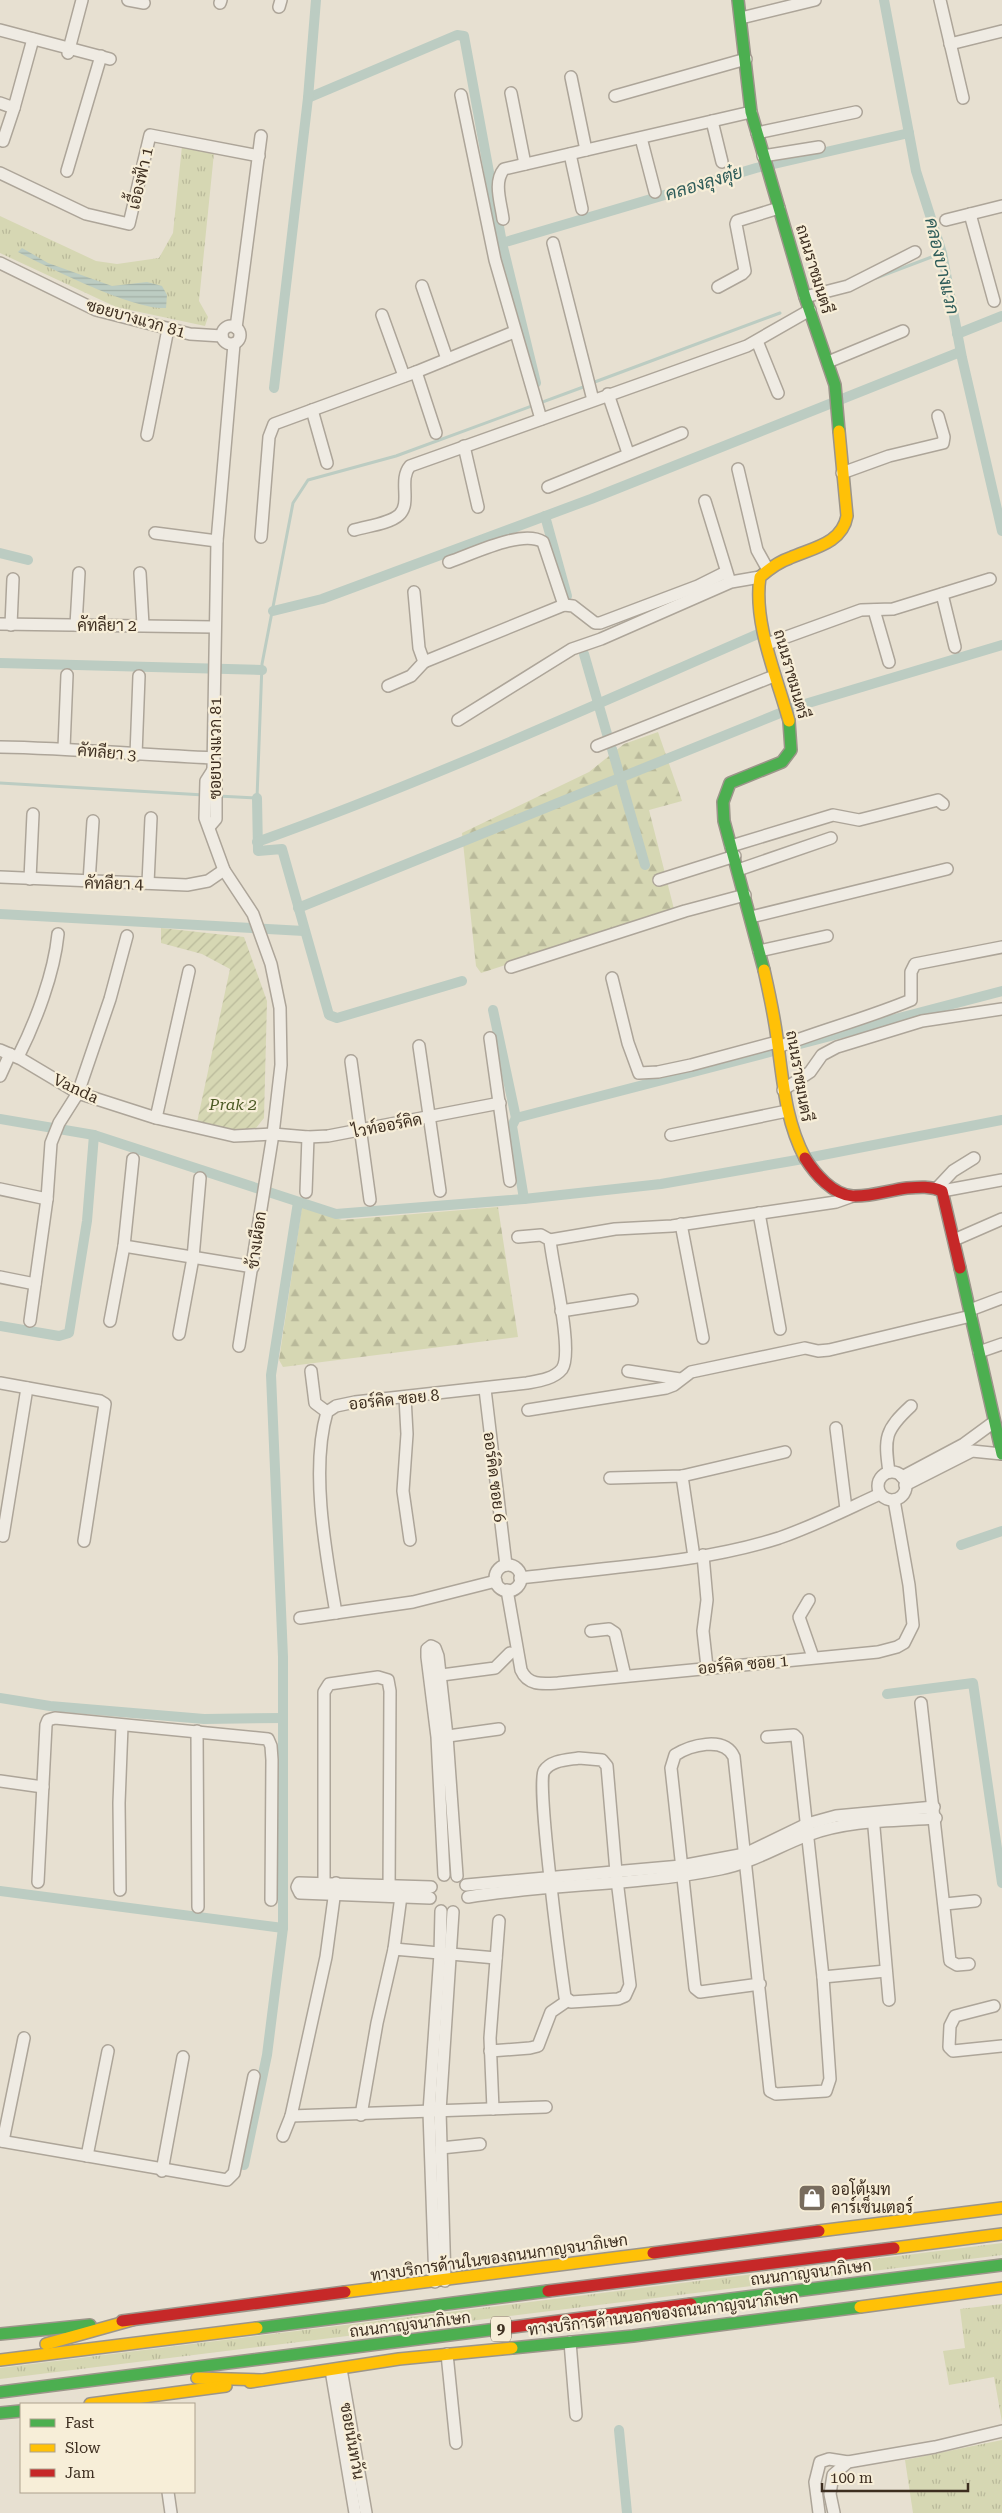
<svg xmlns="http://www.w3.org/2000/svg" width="1002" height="2513" viewBox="0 0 1002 2513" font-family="'Roboto Serif',Sarabun,serif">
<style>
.grass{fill:url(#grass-tufts)}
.forest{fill:url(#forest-firs)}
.garden{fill:url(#garden-furrows)}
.water{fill:url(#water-rules)}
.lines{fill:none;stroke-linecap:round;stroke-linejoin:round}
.stream{stroke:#bcccc2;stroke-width:3}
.canal{stroke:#bcccc2;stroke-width:10}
.street-casing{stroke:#ada599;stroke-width:14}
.fast-casing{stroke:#9c958a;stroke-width:14}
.slow-casing{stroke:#9c958a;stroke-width:14}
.jam-casing{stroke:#9c958a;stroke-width:14}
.street{stroke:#efebe3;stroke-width:11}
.fast{stroke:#4caf50;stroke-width:11}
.slow{stroke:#ffc107;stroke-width:11}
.jam{stroke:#c62828;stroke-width:11}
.labels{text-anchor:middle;stroke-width:4.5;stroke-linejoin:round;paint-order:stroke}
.shield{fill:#f7eed8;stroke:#756857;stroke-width:1}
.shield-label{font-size:15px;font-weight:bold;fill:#3d2e20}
.street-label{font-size:16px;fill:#3d2e20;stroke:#f7eed8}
.park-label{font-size:16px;font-style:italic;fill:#4d5a26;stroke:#f7eed8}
.poi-label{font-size:16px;fill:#3d2e20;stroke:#f7eed8;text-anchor:start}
.water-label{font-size:18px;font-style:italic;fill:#2f5d5a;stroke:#f7eed8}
</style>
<defs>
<pattern id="grass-tufts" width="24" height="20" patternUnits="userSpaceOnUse" patternTransform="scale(1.25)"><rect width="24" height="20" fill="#d6d7b3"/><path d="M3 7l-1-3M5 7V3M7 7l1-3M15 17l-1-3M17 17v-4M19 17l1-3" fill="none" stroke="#b9b99a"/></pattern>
<pattern id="forest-firs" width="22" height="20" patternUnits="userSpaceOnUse" patternTransform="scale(1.25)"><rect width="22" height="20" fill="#d6d7b3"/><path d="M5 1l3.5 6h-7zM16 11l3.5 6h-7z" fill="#b9b99a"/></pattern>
<pattern id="garden-furrows" width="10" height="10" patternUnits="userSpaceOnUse" patternTransform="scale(1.25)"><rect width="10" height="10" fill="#d6d7b3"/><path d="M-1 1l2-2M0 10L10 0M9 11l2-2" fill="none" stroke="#b9b99a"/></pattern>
<pattern id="water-rules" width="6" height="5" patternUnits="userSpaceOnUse" patternTransform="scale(1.25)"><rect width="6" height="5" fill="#bcccc2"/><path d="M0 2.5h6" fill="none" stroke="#a2b0a6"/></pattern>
</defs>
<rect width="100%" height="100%" fill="#e7e0d1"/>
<g class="grass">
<path d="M 182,146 L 214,153 L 199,301 L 208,317 L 205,326 L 116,307 L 0,253 L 0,216 L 96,261 L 117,264 L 159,258 L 173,233 Z"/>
<path d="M 1002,2243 L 1002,2255 L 0,2379 L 0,2368 Z"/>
<path d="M 1002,2304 L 1002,2422 L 994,2377 L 949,2385 L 943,2351 L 965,2348 L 960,2309 Z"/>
<path d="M 1002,2440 L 1002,2513 L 913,2513 L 905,2460 Z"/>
</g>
<g class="forest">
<path d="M 658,732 L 682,801 L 649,810 L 674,909 L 481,973 L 476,966 L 462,833 L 589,772 L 624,744 Z"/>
<path d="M 302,1207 L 342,1220 L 498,1207 L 518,1337 L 283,1367 L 279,1360 Z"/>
</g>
<path class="garden" d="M 161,928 L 244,937 L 267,1001 L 264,1118 L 252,1133 L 196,1127 L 230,969 L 202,954 L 161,943 Z"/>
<path class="water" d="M 22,248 L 48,263 L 112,286 L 147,282 L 162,286 L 167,295 L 166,308 C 133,310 50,268 18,252 Z"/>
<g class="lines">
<g class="stream">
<path d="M 876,278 L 942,253"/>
<path d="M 592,383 L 780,313"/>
<path d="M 0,783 L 204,795"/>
<path d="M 218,796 L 257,798 L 262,664 L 293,503 L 308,480 L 396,456 L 586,386"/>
</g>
<g class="canal">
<path d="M 884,0 L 916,171 L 942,253 L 962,358 L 1002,531"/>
<path d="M 308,98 L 457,35 L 464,36 L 502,243 L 536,383"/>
<path d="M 502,243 L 756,168 L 909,133"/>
<path d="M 957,334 L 1002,316"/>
<path d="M 274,388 L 308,98 L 316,0"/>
<path d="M 545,516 L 567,596"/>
<path d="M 0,553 L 28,560"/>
<path d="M 273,611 L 322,599 L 591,499 L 960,352"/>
<path d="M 584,654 L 607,734"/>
<path d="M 0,663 L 262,670"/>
<path d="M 612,749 L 645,865"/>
<path d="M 257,798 L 258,851 L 282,849 L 329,1015 L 337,1018 L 462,981"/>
<path d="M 257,842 C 428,781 592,706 758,634"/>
<path d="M 298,908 L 795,707 L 1002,645"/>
<path d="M 0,914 L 304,931"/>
<path d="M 493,1010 L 516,1118"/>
<path d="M 800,1044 L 1002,991"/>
<path d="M 0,1119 L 94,1135 L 336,1214 L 524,1199 L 661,1184 L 797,1160 L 1002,1120"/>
<path d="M 524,1199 L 512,1126 L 516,1118 L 770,1052"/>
<path d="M 0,1326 L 59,1336 L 69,1333 L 87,1221 L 94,1135"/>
<path d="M 961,1545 L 1002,1531"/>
<path d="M 887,1694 L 973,1683 L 1002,1883"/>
<path d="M 0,1698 L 50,1706 L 204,1719 L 283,1718"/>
<path d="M 0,1891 L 283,1928"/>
<path d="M 244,2165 L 267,2055 L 283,1928 L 283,1657 L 271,1375 L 298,1202"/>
<path d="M 619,2430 L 627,2513"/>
</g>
<defs>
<g id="street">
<path d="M 128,0 L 144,3"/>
<path d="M 940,0 L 963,98"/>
<path d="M 220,3 L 221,0"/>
<path d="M 279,7 L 281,0"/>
<path d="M 741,18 L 815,0"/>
<path d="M 0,30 L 110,59"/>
<path d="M 950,44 L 1002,31"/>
<path d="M 68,53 L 82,0"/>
<path d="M 571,77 L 586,150"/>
<path d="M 511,93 L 525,164"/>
<path d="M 461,95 L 495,260 L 541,419"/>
<path d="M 615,96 L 746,59"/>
<path d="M 0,103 L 14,108 L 33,39"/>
<path d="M 712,121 L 722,162"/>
<path d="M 757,133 L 856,112"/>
<path d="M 641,138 L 655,192"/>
<path d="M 3,141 L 14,108"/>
<path d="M 570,154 L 582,209"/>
<path d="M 763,156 L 819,147"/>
<path d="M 67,171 L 101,56"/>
<path d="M 0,173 L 86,214 L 129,224 L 150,135 L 259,156"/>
<path d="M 970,214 L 994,301"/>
<path d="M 503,219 C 501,203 493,182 504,169 L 751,112"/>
<path d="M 946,220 L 1002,206"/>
<path d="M 553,243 L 593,400"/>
<path d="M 0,263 L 96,310 L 190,334 L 222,336"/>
<path d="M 422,286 L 447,359"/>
<path d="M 718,287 L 742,274 L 745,271 L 736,224 L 737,221 L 779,208"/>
<path d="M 805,297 L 848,286 L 915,252"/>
<path d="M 382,315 L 404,376"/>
<circle cx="231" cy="335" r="9"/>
<path d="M 236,328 L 261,136"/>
<path d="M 757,341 L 778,393"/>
<path d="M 828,362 L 903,331"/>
<path d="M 416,372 L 436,433"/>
<path d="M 608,394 L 628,453"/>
<path d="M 312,410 L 327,463"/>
<path d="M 147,435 L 168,329"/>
<path d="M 464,446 L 478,507"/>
<path d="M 738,469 L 757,550 L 767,568"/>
<path d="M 842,473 L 889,456 L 943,443 L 944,437 L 938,416"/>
<path d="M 548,487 L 682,433"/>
<path d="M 705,501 L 729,579"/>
<path d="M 354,530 C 367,526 389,524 399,515 C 412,503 398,480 410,466 L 747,346 L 810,310"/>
<path d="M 155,533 L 217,541"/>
<path d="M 261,537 L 269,437 L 274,424 L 416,372 L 514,332"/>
<path d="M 449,562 C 473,554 522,529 543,542 L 564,605"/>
<path d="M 140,573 L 143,625"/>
<path d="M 414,592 L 419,648 L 424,662 L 564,605 L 573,606 L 595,623 L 600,623 L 698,586 L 726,572"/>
<path d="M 942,594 L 955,647"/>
<path d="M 874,610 L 889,662"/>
<path d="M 0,624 L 214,627"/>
<path d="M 11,625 L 13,579"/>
<path d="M 76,625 L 79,573"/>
<path d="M 767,644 L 861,610 L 893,609 L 990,579"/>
<path d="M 388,686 L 411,676 L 424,662"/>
<path d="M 458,720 L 572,649 L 601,639 L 731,582 L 760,577"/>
<path d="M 597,746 L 774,676"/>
<path d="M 0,747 C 71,748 142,755 214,758"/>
<path d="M 64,748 L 67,675"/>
<path d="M 136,755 L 139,676"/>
<path d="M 213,770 L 206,781 L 205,818 L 224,870 L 253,914 L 271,964 L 280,1008 L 281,1065 L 273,1134 L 239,1346"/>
<path d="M 210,826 L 216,819 L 216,781 L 213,770 L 217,541 L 234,344"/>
<path d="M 731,846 L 833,815 L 859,820 L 938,800 L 943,804"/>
<path d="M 738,870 L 831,838"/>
<path d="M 0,877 L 187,885 L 208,881 L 224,870"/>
<path d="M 30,879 L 33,814"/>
<path d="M 659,880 L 735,856"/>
<path d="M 89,882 L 93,821"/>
<path d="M 148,883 L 151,818"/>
<path d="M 751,917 L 947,869"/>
<path d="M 759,951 L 827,936"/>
<path d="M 511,967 L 685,911 L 745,895"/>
<path d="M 612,978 L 628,1043 L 639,1073 L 658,1072 L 691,1065 L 777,1042"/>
<path d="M 490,1038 L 510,1181"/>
<path d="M 419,1046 L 440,1191"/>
<path d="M 778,1047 C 822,1030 868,1018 911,1000 L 911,972 L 915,964 L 1002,947"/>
<path d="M 0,1050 L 21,1059 L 78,1093 L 156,1118 L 234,1136 L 273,1134 L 308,1137 L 328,1136 L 500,1103"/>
<path d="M 18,1057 C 36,1021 54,974 58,934"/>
<path d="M 351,1061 L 370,1200"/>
<path d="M 0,1076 L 10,1054"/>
<path d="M 783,1090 L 810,1072 L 822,1055 L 837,1047 L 922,1021 L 1002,1009"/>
<path d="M 156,1118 L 189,971"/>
<path d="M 671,1135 L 787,1111"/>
<path d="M 938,1187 L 953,1171 L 974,1158"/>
<path d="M 0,1189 L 47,1199"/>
<path d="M 942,1191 L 1002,1180"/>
<path d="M 306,1192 L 308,1137"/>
<path d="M 759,1213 L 780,1329"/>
<path d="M 681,1224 L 703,1338"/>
<path d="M 550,1240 L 615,1229 L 672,1226 L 836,1202 L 853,1196"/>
<path d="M 954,1240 L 1002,1219"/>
<path d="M 124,1246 L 253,1267"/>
<path d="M 0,1277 L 35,1284"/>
<path d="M 970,1310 L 1002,1298"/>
<path d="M 561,1311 L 632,1300"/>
<path d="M 30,1321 L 47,1199 L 51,1143 L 59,1123 L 78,1093 L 110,999 L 127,936"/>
<path d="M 110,1321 L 124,1246 L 133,1159"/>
<path d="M 179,1334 L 193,1258 L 200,1178"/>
<path d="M 979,1352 L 1002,1344"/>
<path d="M 311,1371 L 315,1403 L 327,1412"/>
<path d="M 628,1371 L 680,1379"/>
<path d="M 0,1383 L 100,1401 L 105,1404 L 84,1541"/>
<path d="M 485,1389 L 506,1565"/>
<path d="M 405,1397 L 407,1434 L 403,1491 L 410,1540"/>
<path d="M 528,1410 L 666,1388 L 674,1385 L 691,1372 L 805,1348 L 818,1351 L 829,1350 L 971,1316"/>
<path d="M 836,1428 L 846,1509"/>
<path d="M 889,1472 C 884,1437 885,1430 911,1406"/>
<circle cx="892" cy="1486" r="14"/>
<path d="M 682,1476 L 694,1557"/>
<path d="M 902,1477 L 964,1444 L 994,1422"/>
<path d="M 610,1478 L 682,1476 L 785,1452"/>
<path d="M 905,1485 L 972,1451 L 1002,1454"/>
<path d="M 3,1536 L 27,1388"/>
<path d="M 703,1555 L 707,1600 L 703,1631 L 707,1667"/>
<circle cx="508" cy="1578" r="13"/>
<path d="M 520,1578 C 606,1567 697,1564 779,1538 C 814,1526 847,1509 880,1494"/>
<path d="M 507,1590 L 521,1670 C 528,1686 543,1684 558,1683 L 878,1652 L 897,1647 L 904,1643 L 913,1625 L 909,1585 L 894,1500"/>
<path d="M 809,1600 L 799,1617 L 813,1657"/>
<path d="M 336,1613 C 326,1554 310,1470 327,1412 L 336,1406 L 355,1402 L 527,1383 C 538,1381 554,1379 562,1369 C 574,1352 552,1264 550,1240 L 541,1235 L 518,1237"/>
<path d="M 300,1618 L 413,1602 L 496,1581"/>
<path d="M 591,1631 L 609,1629 L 615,1633 L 625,1676"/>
<path d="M 434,1676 L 495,1668 L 510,1653"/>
<path d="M 921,1703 L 950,1961 L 957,1965 L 969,1964"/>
<path d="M 197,1731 L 198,1907"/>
<path d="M 441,1737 L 499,1729"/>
<path d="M 579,1758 L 602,1760 L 607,1766 L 616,1872 L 630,1985 L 625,1996 L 618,1999 L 571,2002 L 565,1997 C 561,1969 536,1782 544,1771 C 551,1760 567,1760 579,1758 Z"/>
<path d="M 0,1781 L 43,1787"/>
<path d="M 873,1816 L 889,2000"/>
<path d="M 444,1875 L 437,1737 L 427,1657 L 427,1649 L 431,1646 L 435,1648 L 438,1656 L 447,1736 L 457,1876"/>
<path d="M 38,1882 L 46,1725 L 48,1720 L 55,1718 L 268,1739 L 271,1746 L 272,1760 L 271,1900"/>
<path d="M 336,1883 L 326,1957 L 291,2116 L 546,2107"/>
<path d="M 466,1885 L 681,1866 L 745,1854 L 807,1824 L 836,1816 L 934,1807"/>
<path d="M 120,1890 L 119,1803 L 122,1726"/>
<path d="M 324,1893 L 324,1692 L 329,1684 L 378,1677 L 388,1680 L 390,1691 L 389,1896"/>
<path d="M 468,1897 C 551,1883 637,1886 720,1869 C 752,1863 778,1846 808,1835 C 848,1820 893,1821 936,1818"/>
<path d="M 430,1898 L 300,1893 L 297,1887 L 299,1883 L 431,1887"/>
<path d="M 945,1904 L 975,1901"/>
<path d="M 394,1949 L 401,1896"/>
<path d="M 823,1977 L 886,1971"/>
<path d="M 760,1984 L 700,1992 L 695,1988 L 671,1768 L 675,1755 C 689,1746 724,1735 734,1757 L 770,2091 L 776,2094 L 826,2091 L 830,2079 L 823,1977 L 797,1738 L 794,1735 L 767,1737"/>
<path d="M 994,2006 L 955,2016 L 950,2026 L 949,2047 L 953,2051 L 1002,2046"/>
<path d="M 490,2051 L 530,2048 L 538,2046 L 551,2012 L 567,2001"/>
<path d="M 493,2109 L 490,2038 L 499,1921"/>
<path d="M 361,2115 L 377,2023 L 394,1949 L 496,1958"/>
<path d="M 283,2136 L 291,2116"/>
<path d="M 0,2141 L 227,2180 L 234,2173 L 254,2076"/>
<path d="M 3,2141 L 24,2038"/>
<path d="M 441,2148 L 480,2144"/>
<path d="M 87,2156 L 108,2051"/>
<path d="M 162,2171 L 183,2057"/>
<path d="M 445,2281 L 440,2111 L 453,1912"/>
<path d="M 435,2282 L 429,2112 L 440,1954 L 441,1911"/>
<path d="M 570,2342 L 576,2415"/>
<path d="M 447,2354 L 456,2443"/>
<path d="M 341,2369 L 366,2513"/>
<path d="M 331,2370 L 355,2513"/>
<path d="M 168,2492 L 171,2513"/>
<path d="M 819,2513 L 815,2482 L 820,2462 L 829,2459 L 848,2462"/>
<path d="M 834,2513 L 830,2494 L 833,2475 L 848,2462 L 935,2447 L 1002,2431"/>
</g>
<g id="fast">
<path d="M 738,0 L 751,112 L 805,297 L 835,385 L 839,431"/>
<path d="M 764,970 L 724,821 L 723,802 L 730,783 L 782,762 L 791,750 L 789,721"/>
<path d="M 960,1268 L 1002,1454"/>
<path d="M 691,2304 L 1002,2265"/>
<path d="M 257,2328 L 548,2291"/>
<path d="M 0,2334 L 90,2325"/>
<path d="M 512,2348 L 633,2336 L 860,2307"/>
<path d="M 0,2392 L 497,2329"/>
<path d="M 0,2413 L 21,2411"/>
</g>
<g id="slow">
<path d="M 789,721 C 777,677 753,623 760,577 C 769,569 778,562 790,558 C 812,548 842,544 847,516 L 839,431"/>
<path d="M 764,970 C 769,992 774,1015 777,1038 C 783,1080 785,1120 805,1158"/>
<path d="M 819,2231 L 1002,2208"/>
<path d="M 894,2248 L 1002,2234"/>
<path d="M 345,2292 L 653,2253"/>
<path d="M 860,2307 L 1002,2288"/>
<path d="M 46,2344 L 132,2320"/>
<path d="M 0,2360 L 257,2328"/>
<path d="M 197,2378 L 262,2380"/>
<path d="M 250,2382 L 399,2359 L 512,2348"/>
<path d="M 90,2404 L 226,2386"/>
</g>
<g id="jam">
<path d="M 805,1158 C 815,1174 833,1195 853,1196 C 870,1197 890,1190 907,1188 C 919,1187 931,1186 942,1191 L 960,1268"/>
<path d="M 653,2253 L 819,2231"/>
<path d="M 548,2291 L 894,2248"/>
<path d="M 122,2321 L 345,2292"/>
<path d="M 497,2329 L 691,2304"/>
</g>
</defs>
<use href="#street" class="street-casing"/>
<use href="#fast" class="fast-casing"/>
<use href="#slow" class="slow-casing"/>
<use href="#jam" class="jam-casing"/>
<use href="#street" class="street"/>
<use href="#fast" class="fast"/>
<use href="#slow" class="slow"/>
<use href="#jam" class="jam"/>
</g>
<defs>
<symbol id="shop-square" viewBox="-11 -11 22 22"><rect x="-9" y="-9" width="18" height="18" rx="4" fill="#786c5e" stroke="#f7eed8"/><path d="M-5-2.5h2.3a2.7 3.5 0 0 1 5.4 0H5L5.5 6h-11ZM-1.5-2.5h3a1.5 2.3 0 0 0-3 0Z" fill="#fff"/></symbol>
</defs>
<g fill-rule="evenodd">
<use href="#shop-square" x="796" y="2182" width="32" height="32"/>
</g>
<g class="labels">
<rect class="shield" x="491" y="2316.5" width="20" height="25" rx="4"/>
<g class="shield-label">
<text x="501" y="2334">9</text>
</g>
<g class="street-label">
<text transform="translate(140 178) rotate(-77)" y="6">เอื้องฟ้า 1</text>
<text transform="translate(815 269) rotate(73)" y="6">ถนนราชมนตรี</text>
<text transform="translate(136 318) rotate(16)" y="6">ซอยบางแวก 81</text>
<text x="107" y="631">คัทลียา 2</text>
<text transform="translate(792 674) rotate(74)" y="6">ถนนราชมนตรี</text>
<text transform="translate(215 748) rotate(-90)" y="6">ซอยบางแวก 81</text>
<text transform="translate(107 752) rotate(5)" y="6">คัทลียา 3</text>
<text transform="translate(114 883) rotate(1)" y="6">คัทลียา 4</text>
<text transform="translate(800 1076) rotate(80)" y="6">ถนนราชมนตรี</text>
<text transform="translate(76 1088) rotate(25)" y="6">Vanda</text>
<text transform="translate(387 1125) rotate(-11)" y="6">ไวท์ออร์คิด</text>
<text transform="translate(256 1240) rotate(-82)" y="6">ช้างเผือก</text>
<text transform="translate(394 1399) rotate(-6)" y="6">ออร์คิด ซอย 8</text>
<text transform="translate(495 1477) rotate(83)" y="6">ออร์คิด ซอย 6</text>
<text transform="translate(743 1664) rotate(-5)" y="6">ออร์คิด ซอย 1</text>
<text transform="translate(499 2257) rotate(-8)" y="6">ทางบริการด้านในของถนนกาญจนาภิเษก</text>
<text transform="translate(811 2272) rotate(-7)" y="6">ถนนกาญจนาภิเษก</text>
<text transform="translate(663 2313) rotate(-7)" y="6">ทางบริการด้านนอกของถนนกาญจนาภิเษก</text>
<text transform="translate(410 2324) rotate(-7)" y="6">ถนนกาญจนาภิเษก</text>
<text transform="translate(353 2441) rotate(80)" y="6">ซอยนันทวัน</text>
</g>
<g class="park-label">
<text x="233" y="1110">Prak 2</text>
</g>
<g class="poi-label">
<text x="831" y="2195">ออโต้เมท<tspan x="831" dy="18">คาร์เซ็นเตอร์</tspan></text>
</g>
<g class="water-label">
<text transform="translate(704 183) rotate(-17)" y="6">คลองลุงตุ๋ย</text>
<text transform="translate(942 266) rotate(77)" y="6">คลองบางแวก</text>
</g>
</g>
<rect x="20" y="2403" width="175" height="90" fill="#f7eed8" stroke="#ada18e"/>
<rect x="30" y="2419" width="25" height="8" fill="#4caf50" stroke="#ada18e"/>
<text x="65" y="2428" font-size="15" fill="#3d2e20">Fast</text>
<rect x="30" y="2444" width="25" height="8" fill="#ffc107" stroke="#ada18e"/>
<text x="65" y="2453" font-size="15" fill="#3d2e20">Slow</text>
<rect x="30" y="2469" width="25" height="8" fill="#c62828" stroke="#ada18e"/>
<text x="65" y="2478" font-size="15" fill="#3d2e20">Jam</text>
<path d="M822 2483v8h146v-8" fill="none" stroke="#3d2e20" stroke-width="2.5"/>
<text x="830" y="2483" font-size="15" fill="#3d2e20" stroke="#f7eed8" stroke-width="4" paint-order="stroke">100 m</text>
</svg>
